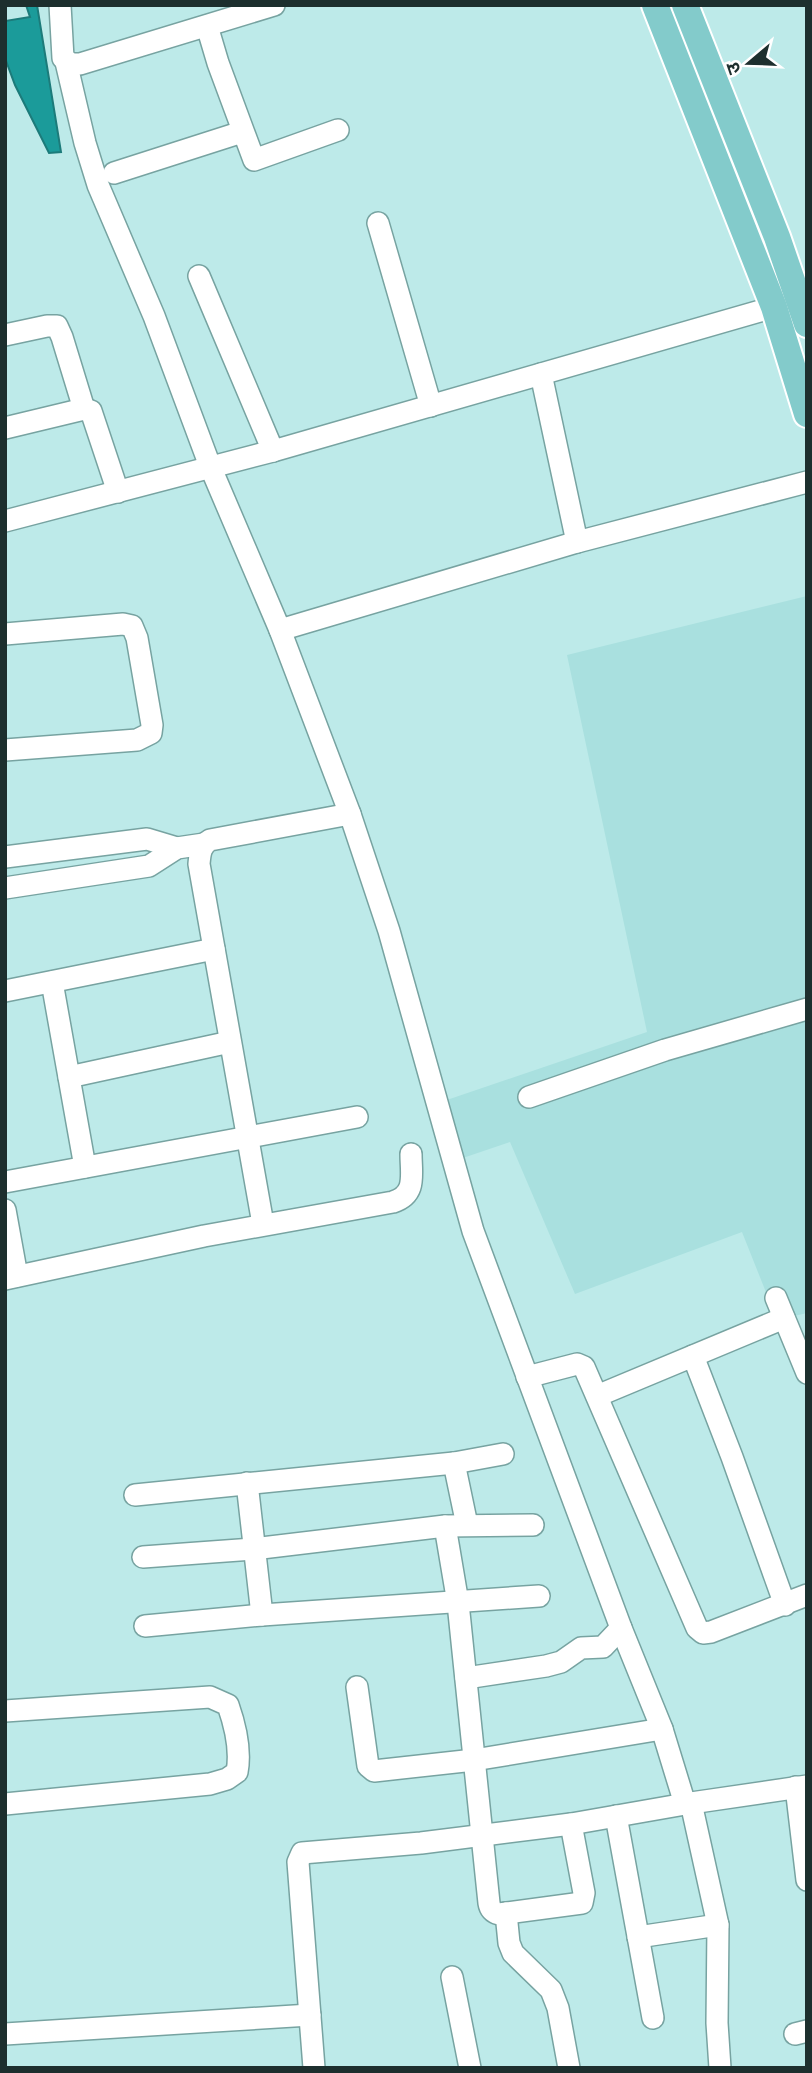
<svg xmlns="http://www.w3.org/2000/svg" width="812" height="2073" viewBox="0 0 812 2073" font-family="Overpass,'Noto Sans Devanagari',sans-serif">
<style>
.built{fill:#a9e0df}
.water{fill:#1b9b9a;stroke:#1c7b7a;stroke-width:2}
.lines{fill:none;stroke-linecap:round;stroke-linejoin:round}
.minor-casing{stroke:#77a3a1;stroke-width:24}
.major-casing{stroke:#fff;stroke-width:30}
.minor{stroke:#fff;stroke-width:21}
.major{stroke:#83cbcb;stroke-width:26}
</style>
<rect width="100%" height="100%" fill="#bdeae9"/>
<path class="built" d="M 807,596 L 807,1313 L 777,1320 L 742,1232 L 575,1294 L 510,1142 L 457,1160 L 438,1103 L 647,1032 L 567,655 Z"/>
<path class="water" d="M 26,5 L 37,5 L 61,152 L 49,153 L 15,85 L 5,58 L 5,21 L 30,17 Z"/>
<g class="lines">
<defs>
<g id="minor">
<path d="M 60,5 L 63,58 L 71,64 L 80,64 L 274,5"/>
<path d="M 207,26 L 218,63 L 254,160 L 338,130"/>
<path d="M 66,62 L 85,143 L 98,185 L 154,316 L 210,466 L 280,630 L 350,814 L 389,931 L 473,1231 L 621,1628 L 662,1729 L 685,1804"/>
<path d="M 114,173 L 242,132"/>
<path d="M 378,223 L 431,406"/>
<path d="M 199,276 L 273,451"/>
<path d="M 5,335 L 47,326 L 57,326 L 62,337 L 84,409"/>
<path d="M 541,374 L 577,542"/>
<path d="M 5,428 L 84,409 L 91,411 L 118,492"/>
<path d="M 5,521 L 273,451 L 774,307"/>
<path d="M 280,630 L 577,542 L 807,482"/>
<path d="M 5,634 L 123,624 L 132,626 L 137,638 L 152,725 L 151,733 L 137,740 L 5,750"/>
<path d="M 5,857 L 147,839 L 177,848"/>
<path d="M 5,888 L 149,866 L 177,848 L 204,844"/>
<path d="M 52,982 L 85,1167"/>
<path d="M 5,991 L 214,949"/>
<path d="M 69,1077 L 230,1042"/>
<path d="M 529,1097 L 665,1050 L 807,1009"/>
<path d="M 5,1182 L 357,1117"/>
<path d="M 5,1210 L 17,1276"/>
<path d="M 263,1224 L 199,864 C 200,854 200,846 210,840 L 350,814"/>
<path d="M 5,1279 L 204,1236 L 393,1202 C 417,1194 411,1175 411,1154"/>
<path d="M 776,1298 L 807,1373"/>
<path d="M 693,1356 L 732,1457 L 785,1605"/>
<path d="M 527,1377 L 577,1364 L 584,1367 L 697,1628 L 703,1633 L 711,1632 L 807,1595"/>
<path d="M 597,1396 L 784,1318"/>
<path d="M 454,1463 L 467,1525"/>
<path d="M 247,1483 L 262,1615"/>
<path d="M 135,1495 L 454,1463 L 503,1454"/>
<path d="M 445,1526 L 458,1603 L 489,1903 C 490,1909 492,1912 499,1914 L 582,1903 L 584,1893 L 571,1824"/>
<path d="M 143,1557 L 253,1549 L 445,1526 L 533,1525"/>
<path d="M 145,1626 L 262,1615 L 539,1596"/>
<path d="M 466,1678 L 546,1666 L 561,1662 L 581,1648 L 603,1647 L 621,1628"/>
<path d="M 357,1687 L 368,1766 L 374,1771 L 474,1760 L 662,1729"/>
<path d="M 5,1711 L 210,1697 L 228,1705 C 235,1725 241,1751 237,1772 L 227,1779 L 210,1784 L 5,1804"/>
<path d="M 796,1787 L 807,1880"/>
<path d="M 691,1803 L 718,1925 L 717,2023 L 720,2068"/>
<path d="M 616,1816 L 653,2018"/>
<path d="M 506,1913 L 509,1943 L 513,1953 L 551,1990 L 558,2008 L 569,2068"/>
<path d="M 638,1937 L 718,1925"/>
<path d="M 452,1977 L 470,2068"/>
<path d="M 5,2034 L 310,2015"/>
<path d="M 795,2034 L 807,2031"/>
<path d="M 314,2068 L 298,1862 L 302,1853 L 421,1843 L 571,1824 L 691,1803 L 807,1786"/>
</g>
<g id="major">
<path d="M 655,5 L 774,307 L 807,414"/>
<path d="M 685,5 L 777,237 L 807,324"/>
</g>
</defs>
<use href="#minor" class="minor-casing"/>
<use href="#major" class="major-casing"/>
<use href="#minor" class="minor"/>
<use href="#major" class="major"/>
</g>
<rect width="812" height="2073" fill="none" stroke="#1d2f2e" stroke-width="14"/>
<g transform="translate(749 63) rotate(251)" stroke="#ffffff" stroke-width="5" paint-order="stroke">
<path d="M0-5L12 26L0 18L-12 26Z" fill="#1d2f2e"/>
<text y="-10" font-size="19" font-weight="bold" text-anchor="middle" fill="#1d2f2e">उ</text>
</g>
</svg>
